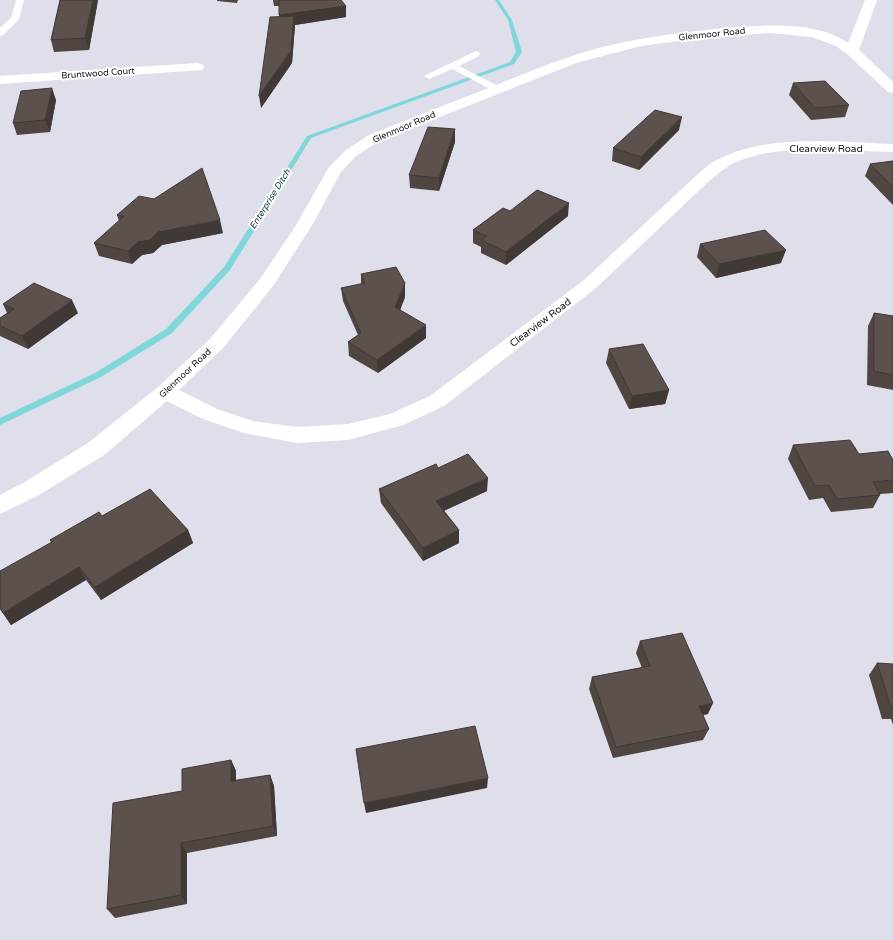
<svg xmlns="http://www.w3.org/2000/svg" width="893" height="940" viewBox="0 0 893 940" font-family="'Varela Round',sans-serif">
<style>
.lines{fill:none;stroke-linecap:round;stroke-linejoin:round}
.stream{fill:#80d7da;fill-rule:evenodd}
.service{fill:#fff;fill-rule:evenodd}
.minor{fill:#fff;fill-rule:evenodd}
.wall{fill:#4f4642}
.shaded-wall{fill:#403936}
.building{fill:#5c514d;stroke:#403936}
.labels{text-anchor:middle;stroke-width:4;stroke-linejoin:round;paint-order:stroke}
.far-street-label{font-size:9px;fill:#121216;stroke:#fff}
.far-water-label{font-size:9px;font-style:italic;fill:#0d383a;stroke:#fff}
.street-label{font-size:10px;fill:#121216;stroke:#fff}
</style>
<rect width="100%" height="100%" fill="#dedfeb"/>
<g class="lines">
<path class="stream" d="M 495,0 L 499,0 L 512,20 L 522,52 L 514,64 L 311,138 L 230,270 L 172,333 L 101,377 L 0,425 L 0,418 L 95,373 L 166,329 L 224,267 L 307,136 L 510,62 L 516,52 L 508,20 Z"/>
<g class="service">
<path d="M 16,0 L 24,0 L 19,19 L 3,35 L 0,36 L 0,28 L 11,18 Z"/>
<path d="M 476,51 L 479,52 L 480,54 L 479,56 L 459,66 L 500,87 L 502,89 L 500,91 L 494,91 L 452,69 L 429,79 L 424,76 Z"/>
</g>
<g class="minor">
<path d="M 865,0 L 877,0 L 859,50 L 893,82 L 893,93 L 888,92 L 847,54 L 836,46 L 812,37 L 770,33 L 701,38 L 641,46 L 576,63 L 379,141 L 356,156 L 341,172 L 311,227 L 273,286 L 224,347 L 179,390 L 217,409 L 253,421 L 297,427 L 348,424 L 390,414 L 430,396 L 584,280 L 697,175 C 704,169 710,163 717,160 C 768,133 838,142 893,144 L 893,152 C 849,151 786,144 744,159 C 730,163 720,172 709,181 L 596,288 L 444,406 L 403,425 L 348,440 L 297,443 L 244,433 L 203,419 L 167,401 L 104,455 L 39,495 L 0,514 L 0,495 L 23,483 L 88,443 L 158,387 L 210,339 L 260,279 L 295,227 L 329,167 L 346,150 L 369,135 C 413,118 457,100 501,83 C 533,70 565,57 599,48 C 645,36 692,31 739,27 C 775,25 817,22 848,43 Z"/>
<path d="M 197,63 L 202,64 L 204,67 L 202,70 L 0,84 L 0,76 Z"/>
</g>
</g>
<g class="wall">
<path d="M 60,0 L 98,0 L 89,50 L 54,52 L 51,40 Z"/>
<path d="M 217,0 L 238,0 L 237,3 L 217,1 Z"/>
<path d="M 273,0 L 341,0 L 346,6 L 346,17 L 295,25 L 292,63 L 261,108 L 279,17 L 279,6 L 274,6 Z"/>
<path d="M 793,83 L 849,105 L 845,117 L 811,120 L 789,95 Z"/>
<path d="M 56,100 L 50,132 L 17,135 L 13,123 Z"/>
<path d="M 455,129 L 455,142 L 439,191 L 410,188 L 409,175 Z"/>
<path d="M 679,130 L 639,170 L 612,161 L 613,148 Z"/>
<path d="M 893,161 L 893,205 L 865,176 L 870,164 Z"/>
<path d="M 510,211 L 568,216 L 506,265 L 481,253 L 481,247 L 473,243 L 473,230 Z"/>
<path d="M 117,215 L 223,233 L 162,245 L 153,253 L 142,255 L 132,264 L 99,256 L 94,243 L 119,221 Z"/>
<path d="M 700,244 L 781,263 L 716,278 L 697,257 Z"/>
<path d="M 361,274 L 405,297 L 400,310 L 426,338 L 378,373 L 349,356 L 348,342 L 358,335 L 343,301 L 341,288 L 361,284 Z"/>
<path d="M 3,304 L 78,313 L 28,349 L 0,336 L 0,318 L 7,313 Z"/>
<path d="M 874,313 L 893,316 L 893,390 L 867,385 L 868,326 Z"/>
<path d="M 609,349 L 669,390 L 665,404 L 629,409 L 606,363 Z"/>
<path d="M 793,445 L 859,454 L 893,460 L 893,493 L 880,494 L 880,495 L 873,508 L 831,512 L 823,498 L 809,500 L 788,459 Z"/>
<path d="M 438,468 L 487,491 L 444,511 L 459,530 L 459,543 L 423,561 L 381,503 L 379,489 Z"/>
<path d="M 102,516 L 188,530 L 193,543 L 101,600 L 86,580 L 11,625 L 0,609 L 51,542 L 50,540 Z"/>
<path d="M 640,641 L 708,714 L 703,715 L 709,729 L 703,740 L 613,758 L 589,689 L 592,677 L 642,668 L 636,653 Z"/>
<path d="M 877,663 L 893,664 L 893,725 L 891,719 L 882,719 L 869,675 Z"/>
<path d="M 231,760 L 236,771 L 236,781 L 270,775 L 274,786 L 277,836 L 187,853 L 187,904 L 115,918 L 107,909 L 182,791 Z"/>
</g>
<g class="shaded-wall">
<path d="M 93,0 L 98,0 L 89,50 L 85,38 Z"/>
<path d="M 346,6 L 346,17 L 295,25 L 292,63 L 261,108 L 259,96 L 280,27 L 279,15 Z"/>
<path d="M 52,88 L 56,100 L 50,132 L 45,120 Z"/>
<path d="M 682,117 L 679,130 L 639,170 L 641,157 Z"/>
<path d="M 455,129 L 455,142 L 439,191 L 439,178 Z"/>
<path d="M 569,203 L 568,216 L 506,265 L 506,252 Z"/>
<path d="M 220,220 L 223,233 L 162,245 L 153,253 L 142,255 L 132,264 L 128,251 L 138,242 L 158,232 Z"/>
<path d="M 786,250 L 781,263 L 716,278 L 719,264 Z"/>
<path d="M 405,283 L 405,297 L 396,321 L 395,307 Z"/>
<path d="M 72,300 L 78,313 L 28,349 L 22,336 Z"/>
<path d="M 426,325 L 426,338 L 378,373 L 377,360 Z"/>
<path d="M 669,390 L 665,404 L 629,409 L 632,396 Z"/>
<path d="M 488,478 L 487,491 L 436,514 L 436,501 Z"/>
<path d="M 188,530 L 193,543 L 101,600 L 95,587 Z"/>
<path d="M 459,530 L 459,543 L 423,561 L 423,548 Z"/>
<path d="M 79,567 L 86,580 L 11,625 L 3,613 Z"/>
<path d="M 713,703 L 708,714 L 694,717 L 699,706 Z"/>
<path d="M 231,760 L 236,771 L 236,792 L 231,781 Z"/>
<path d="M 270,775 L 274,786 L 277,836 L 273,826 Z"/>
<path d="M 488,778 L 487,788 L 366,813 L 364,803 Z"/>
<path d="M 181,843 L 187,853 L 187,904 L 181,895 Z"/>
</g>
<g class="building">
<path d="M 60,0 L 93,0 L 85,38 L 51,40 Z"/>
<path d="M 279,0 L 341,0 L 346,6 L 279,15 Z"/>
<path d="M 294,16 L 291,51 L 259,96 L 270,17 Z"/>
<path d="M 825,81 L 849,105 L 815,108 L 793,83 Z"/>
<path d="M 52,88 L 45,120 L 13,123 L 21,91 Z"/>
<path d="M 655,110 L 682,117 L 641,157 L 613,148 Z"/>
<path d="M 428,127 L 455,129 L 439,178 L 409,175 Z"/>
<path d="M 893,161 L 893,187 L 870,164 Z"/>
<path d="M 202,168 L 220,220 L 158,232 L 150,240 L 138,242 L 128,251 L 94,243 L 124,216 L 117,215 L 139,196 L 154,199 Z"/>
<path d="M 537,190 L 569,203 L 506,252 L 481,240 L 487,236 L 473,230 L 503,208 L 510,211 Z"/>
<path d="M 765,230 L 786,250 L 719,264 L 700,244 Z"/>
<path d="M 396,267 L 405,283 L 395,307 L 426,325 L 377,360 L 348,342 L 361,333 L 341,288 L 365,283 L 361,274 Z"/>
<path d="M 34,283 L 72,300 L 22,336 L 0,326 L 0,318 L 14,309 L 3,304 Z"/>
<path d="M 874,313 L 893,316 L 893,375 L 874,371 Z"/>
<path d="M 643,344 L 669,390 L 632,396 L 609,349 Z"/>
<path d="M 850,440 L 859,454 L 888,451 L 893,460 L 893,480 L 873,482 L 880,495 L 837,499 L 829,485 L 815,486 L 793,445 Z"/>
<path d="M 468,454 L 488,478 L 436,501 L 459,530 L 423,548 L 379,489 L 436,464 L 438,468 Z"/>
<path d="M 150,489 L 188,530 L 95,587 L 79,567 L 3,613 L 0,608 L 0,571 L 52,542 L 50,540 L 99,512 L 102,516 Z"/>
<path d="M 682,633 L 713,703 L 699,706 L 709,729 L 616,747 L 592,677 L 650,666 L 640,641 Z"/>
<path d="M 877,663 L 893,664 L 893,707 L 891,707 Z"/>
<path d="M 475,726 L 488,778 L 364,803 L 356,749 Z"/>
<path d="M 231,760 L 231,781 L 270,775 L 273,826 L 181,843 L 181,895 L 107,909 L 113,803 L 182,791 L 182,769 Z"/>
</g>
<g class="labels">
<g class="far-street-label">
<text transform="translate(712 34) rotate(-6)" y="3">Glenmoor Road</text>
<text transform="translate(98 73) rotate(-4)" y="3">Bruntwood Court</text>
<text transform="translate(404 127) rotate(-23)" y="3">Glenmoor Road</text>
<text transform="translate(185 373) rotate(-43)" y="3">Glenmoor Road</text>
</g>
<g class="far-water-label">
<text transform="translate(270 199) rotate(-58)" y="3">Enterprise Ditch</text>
</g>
<g class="street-label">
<text x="826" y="152">Clearview Road</text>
<text transform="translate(540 322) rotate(-37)" y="4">Clearview Road</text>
</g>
</g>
</svg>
